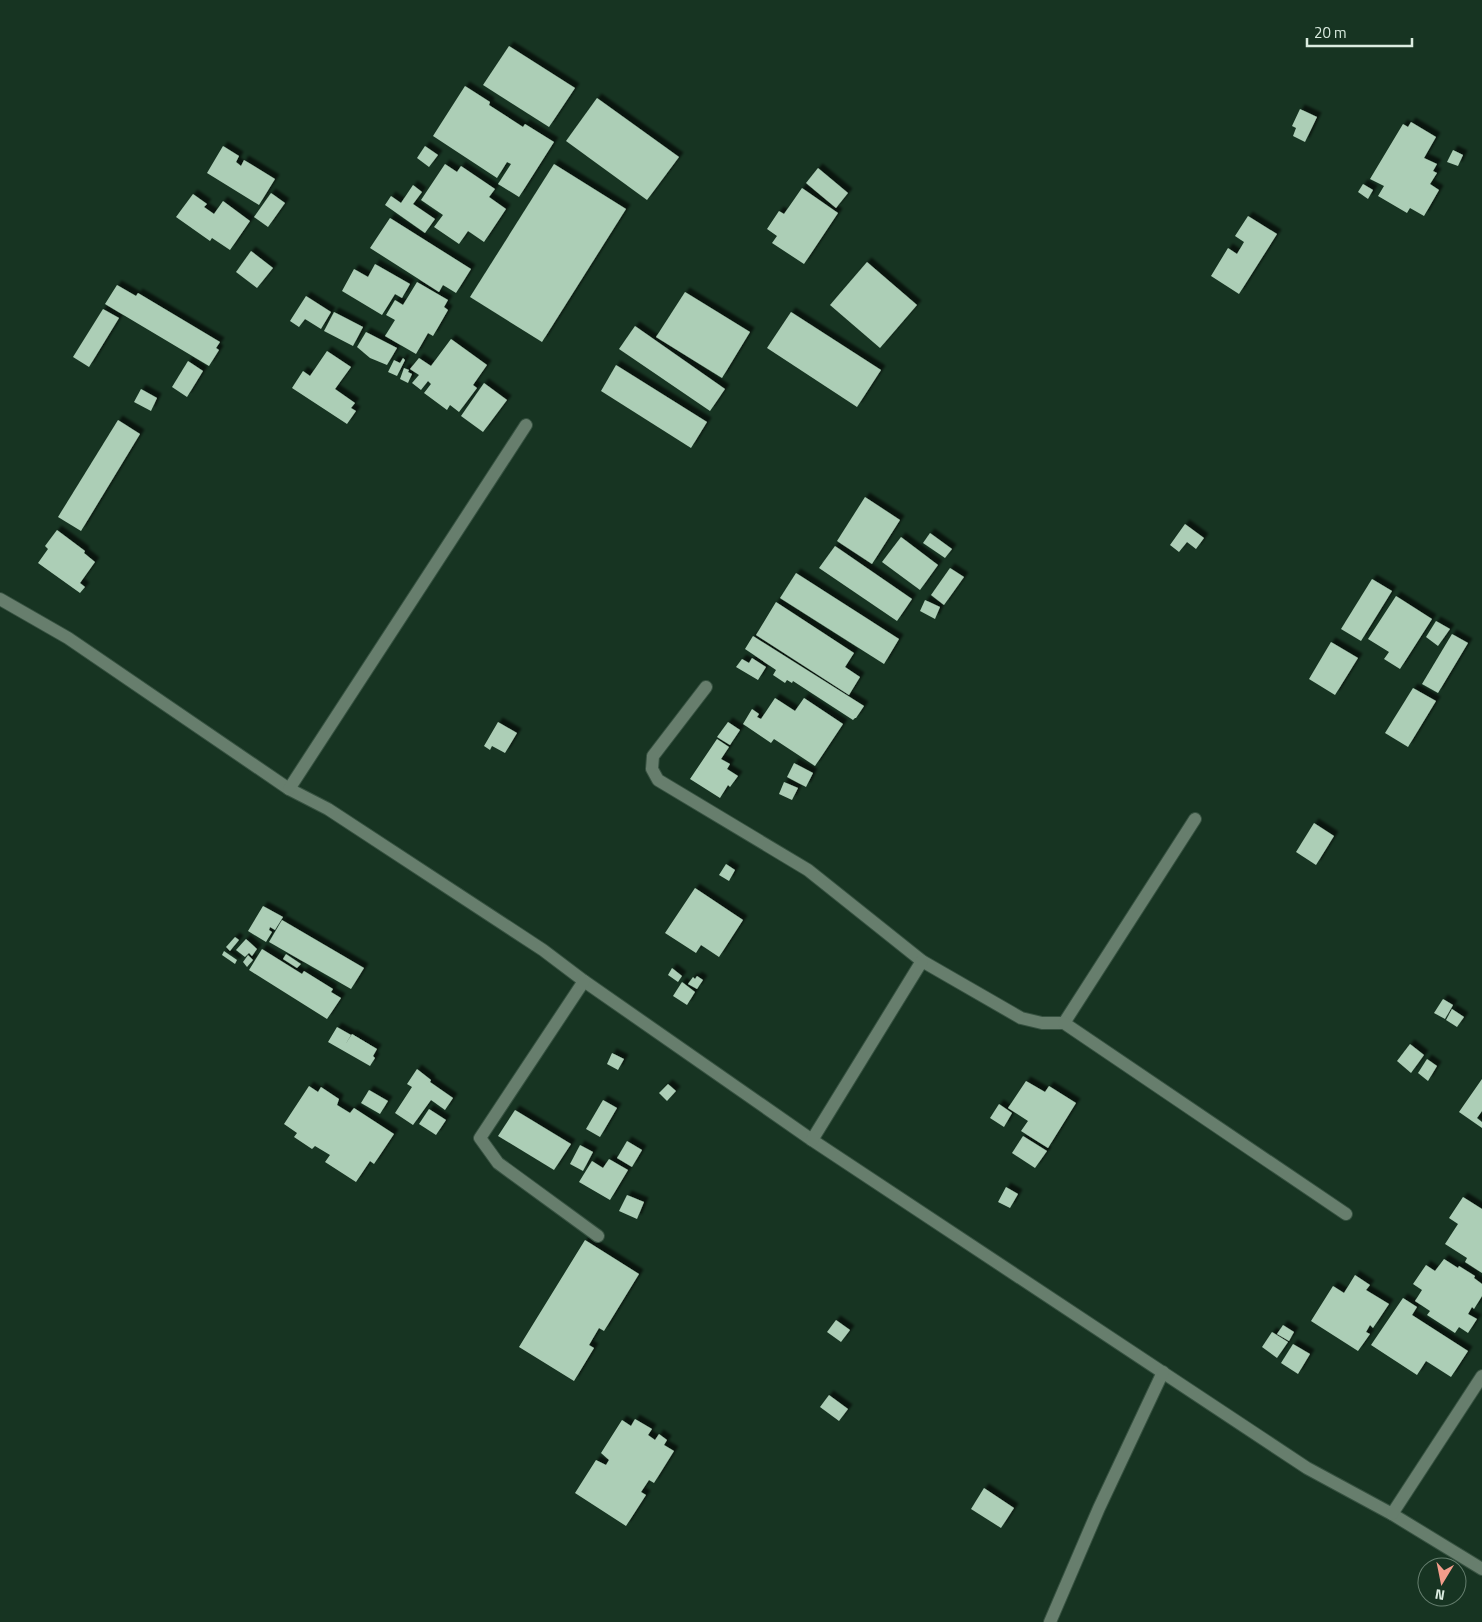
<svg xmlns="http://www.w3.org/2000/svg" width="1482" height="1622" viewBox="0 0 1482 1622" font-family="'Titillium Web',sans-serif">
<style>
.building{fill:#acceb6;filter:url(#shadow)}
.lines{fill:none;stroke-linecap:round;stroke-linejoin:round}
.minor-casing{stroke:#365140;stroke-width:14}
.minor{stroke:#677e6d;stroke-width:12}
</style>
<defs>
<filter id="shadow"><feDropShadow dx="4.5" dy="-4.5" stdDeviation="1" flood-color="#0009"/></filter>
</defs>
<rect width="100%" height="100%" fill="#173422"/>
<g class="building">
<path d="M 509,46 L 575,88 L 549,127 L 483,85 Z"/>
<path d="M 465,86 L 490,102 L 489,105 L 523,127 L 525,124 L 554,142 L 519,197 L 498,184 L 511,164 L 507,162 L 497,178 L 433,136 Z"/>
<path d="M 597,98 L 679,157 L 647,200 L 566,141 Z"/>
<path d="M 1300,109 L 1317,117 L 1305,142 L 1293,136 L 1296,128 L 1292,126 Z"/>
<path d="M 1411,122 L 1436,137 L 1424,158 L 1437,164 L 1433,171 L 1437,173 L 1430,184 L 1439,190 L 1424,216 L 1410,208 L 1407,213 L 1378,196 L 1384,186 L 1370,179 L 1403,124 L 1408,127 Z"/>
<path d="M 223,146 L 239,156 L 236,162 L 241,166 L 244,160 L 275,179 L 259,205 L 207,173 Z"/>
<path d="M 425,146 L 438,155 L 429,167 L 417,158 Z"/>
<path d="M 1453,150 L 1463,155 L 1458,166 L 1447,162 Z"/>
<path d="M 445,164 L 457,172 L 461,166 L 495,189 L 489,197 L 506,209 L 484,242 L 468,231 L 459,244 L 434,227 L 443,215 L 421,200 Z"/>
<path d="M 554,164 L 626,209 L 542,342 L 470,297 Z"/>
<path d="M 818,168 L 848,193 L 836,208 L 806,183 Z"/>
<path d="M 1363,184 L 1373,190 L 1368,199 L 1358,192 Z"/>
<path d="M 413,185 L 422,192 L 413,204 L 435,219 L 425,233 L 385,205 L 391,196 L 401,203 Z"/>
<path d="M 802,188 L 838,213 L 804,264 L 772,243 L 777,236 L 767,229 L 779,211 L 784,214 Z"/>
<path d="M 271,193 L 285,203 L 268,227 L 254,217 Z"/>
<path d="M 193,194 L 207,204 L 204,207 L 214,214 L 223,201 L 250,221 L 230,250 L 212,238 L 210,241 L 176,217 Z"/>
<path d="M 1248,216 L 1277,234 L 1239,294 L 1211,276 L 1228,248 L 1237,254 L 1244,242 L 1235,236 Z"/>
<path d="M 390,218 L 471,269 L 456,293 L 443,285 L 439,292 L 370,248 Z"/>
<path d="M 251,251 L 273,268 L 257,288 L 236,272 Z"/>
<path d="M 867,262 L 917,305 L 880,348 L 830,305 Z"/>
<path d="M 375,264 L 410,284 L 402,298 L 395,294 L 382,315 L 342,291 L 354,269 L 368,277 Z"/>
<path d="M 417,282 L 448,300 L 444,307 L 448,310 L 433,336 L 428,333 L 416,354 L 385,336 L 395,320 L 386,315 L 395,300 L 403,305 Z"/>
<path d="M 117,285 L 136,296 L 138,293 L 220,342 L 216,348 L 219,350 L 209,366 L 105,304 Z"/>
<path d="M 685,292 L 750,332 L 722,378 L 656,337 Z"/>
<path d="M 306,296 L 331,312 L 321,329 L 305,319 L 299,327 L 290,321 Z"/>
<path d="M 103,309 L 119,318 L 89,367 L 73,357 Z"/>
<path d="M 334,312 L 363,327 L 353,346 L 324,331 Z"/>
<path d="M 791,312 L 881,370 L 857,407 L 767,348 Z"/>
<path d="M 635,326 L 725,389 L 710,411 L 619,349 Z"/>
<path d="M 366,332 L 397,348 L 387,365 L 370,358 L 357,347 Z"/>
<path d="M 451,339 L 487,365 L 473,385 L 477,388 L 459,412 L 450,405 L 447,410 L 424,393 L 431,384 L 428,381 L 421,390 L 412,383 L 419,375 L 410,369 L 419,358 L 431,366 Z"/>
<path d="M 327,351 L 351,367 L 335,389 L 355,403 L 351,408 L 356,411 L 347,424 L 292,388 L 303,371 L 310,376 Z"/>
<path d="M 403,358 L 405,360 L 397,376 L 388,372 L 394,360 L 400,363 Z"/>
<path d="M 188,361 L 203,371 L 187,397 L 172,387 Z"/>
<path d="M 616,365 L 707,422 L 691,448 L 601,391 Z"/>
<path d="M 404,368 L 409,370 L 408,372 L 412,374 L 408,383 L 400,379 Z"/>
<path d="M 484,383 L 507,400 L 483,432 L 461,416 Z"/>
<path d="M 141,389 L 157,398 L 151,411 L 134,402 Z"/>
<path d="M 118,420 L 140,434 L 81,531 L 58,517 Z"/>
<path d="M 865,497 L 900,520 L 872,564 L 837,541 Z"/>
<path d="M 1185,524 L 1204,538 L 1196,549 L 1187,542 L 1179,552 L 1170,545 Z"/>
<path d="M 57,530 L 85,551 L 84,553 L 95,562 L 80,583 L 85,587 L 80,593 L 38,563 L 48,549 L 45,546 Z"/>
<path d="M 930,533 L 952,549 L 945,558 L 923,543 Z"/>
<path d="M 901,537 L 938,565 L 920,590 L 882,562 Z"/>
<path d="M 835,546 L 912,599 L 897,621 L 819,568 Z"/>
<path d="M 950,568 L 964,577 L 944,605 L 931,595 Z"/>
<path d="M 796,573 L 899,639 L 884,664 L 780,598 Z"/>
<path d="M 1372,579 L 1392,591 L 1361,641 L 1341,629 Z"/>
<path d="M 1396,596 L 1432,619 L 1400,669 L 1384,659 L 1389,652 L 1368,639 Z"/>
<path d="M 925,600 L 940,607 L 935,619 L 920,611 Z"/>
<path d="M 776,602 L 854,653 L 845,667 L 860,677 L 849,695 L 756,635 Z"/>
<path d="M 1436,621 L 1450,629 L 1438,646 L 1426,637 Z"/>
<path d="M 1452,634 L 1468,643 L 1438,693 L 1422,684 Z"/>
<path d="M 753,636 L 864,706 L 856,718 L 855,718 L 853,720 L 793,681 L 792,683 L 787,680 L 785,683 L 773,675 L 776,670 L 745,649 Z"/>
<path d="M 1331,642 L 1358,658 L 1335,695 L 1309,679 Z"/>
<path d="M 752,658 L 766,667 L 758,680 L 736,667 L 742,659 L 749,663 Z"/>
<path d="M 1413,688 L 1436,701 L 1408,747 L 1385,733 Z"/>
<path d="M 775,698 L 795,711 L 804,698 L 843,724 L 815,766 L 774,739 L 771,743 L 743,724 L 752,709 L 759,714 L 757,717 L 761,719 Z"/>
<path d="M 498,722 L 517,733 L 505,753 L 492,746 L 490,750 L 484,746 Z"/>
<path d="M 728,722 L 740,730 L 730,745 L 717,737 Z"/>
<path d="M 717,739 L 729,747 L 721,759 L 730,764 L 727,769 L 738,776 L 730,787 L 728,785 L 720,798 L 690,779 Z"/>
<path d="M 794,763 L 813,773 L 806,787 L 787,777 Z"/>
<path d="M 784,782 L 798,788 L 792,800 L 779,794 Z"/>
<path d="M 1314,823 L 1334,836 L 1316,865 L 1296,852 Z"/>
<path d="M 726,864 L 735,870 L 729,881 L 719,875 Z"/>
<path d="M 695,888 L 743,920 L 719,957 L 701,945 L 696,953 L 665,933 Z"/>
<path d="M 263,906 L 283,917 L 275,930 L 270,927 L 269,930 L 272,932 L 266,942 L 248,931 Z"/>
<path d="M 282,920 L 364,968 L 351,989 L 269,942 Z"/>
<path d="M 235,937 L 239,940 L 230,951 L 226,947 Z"/>
<path d="M 246,939 L 257,949 L 252,956 L 249,953 L 245,957 L 236,950 Z"/>
<path d="M 262,949 L 302,974 L 304,971 L 333,989 L 331,992 L 341,998 L 327,1019 L 249,970 Z"/>
<path d="M 224,951 L 237,960 L 235,964 L 222,955 Z"/>
<path d="M 286,954 L 301,964 L 297,968 L 283,959 Z"/>
<path d="M 248,955 L 253,960 L 247,967 L 243,962 Z"/>
<path d="M 672,968 L 682,976 L 678,982 L 668,975 Z"/>
<path d="M 697,976 L 703,980 L 697,989 L 688,984 L 693,977 L 695,979 Z"/>
<path d="M 682,982 L 695,992 L 687,1005 L 673,996 Z"/>
<path d="M 1443,999 L 1453,1005 L 1445,1019 L 1434,1013 Z"/>
<path d="M 1452,1009 L 1464,1017 L 1457,1027 L 1446,1020 Z"/>
<path d="M 337,1027 L 351,1035 L 345,1045 L 352,1034 L 377,1049 L 373,1056 L 375,1058 L 370,1066 L 328,1042 Z"/>
<path d="M 1410,1044 L 1424,1055 L 1411,1073 L 1397,1061 Z"/>
<path d="M 612,1053 L 624,1059 L 618,1070 L 607,1064 Z"/>
<path d="M 1427,1059 L 1437,1066 L 1428,1081 L 1418,1073 Z"/>
<path d="M 417,1069 L 431,1080 L 430,1082 L 453,1098 L 445,1110 L 431,1100 L 413,1125 L 395,1113 L 412,1087 L 407,1084 Z"/>
<path d="M 1482,1079 L 1482,1111 L 1477,1118 L 1482,1122 L 1482,1128 L 1459,1112 Z"/>
<path d="M 1026,1081 L 1045,1092 L 1049,1086 L 1076,1103 L 1048,1148 L 1021,1131 L 1028,1121 L 1008,1108 Z"/>
<path d="M 668,1084 L 676,1091 L 667,1101 L 659,1093 Z"/>
<path d="M 309,1086 L 318,1092 L 321,1087 L 339,1099 L 337,1105 L 350,1113 L 354,1108 L 394,1134 L 374,1164 L 370,1161 L 356,1182 L 325,1162 L 330,1155 L 315,1146 L 312,1149 L 294,1137 L 297,1133 L 284,1124 Z"/>
<path d="M 369,1090 L 388,1101 L 380,1114 L 361,1103 Z"/>
<path d="M 603,1100 L 617,1108 L 600,1137 L 586,1129 Z"/>
<path d="M 999,1104 L 1012,1113 L 1004,1127 L 990,1118 Z"/>
<path d="M 429,1109 L 446,1120 L 436,1135 L 419,1124 Z"/>
<path d="M 515,1110 L 571,1144 L 554,1170 L 498,1136 Z"/>
<path d="M 1023,1136 L 1047,1151 L 1035,1168 L 1012,1153 Z"/>
<path d="M 627,1141 L 642,1150 L 632,1167 L 617,1158 Z"/>
<path d="M 580,1145 L 593,1152 L 583,1171 L 570,1164 Z"/>
<path d="M 609,1159 L 628,1170 L 610,1200 L 579,1182 L 592,1161 L 603,1168 Z"/>
<path d="M 1006,1187 L 1018,1194 L 1010,1208 L 998,1202 Z"/>
<path d="M 627,1195 L 644,1202 L 637,1219 L 619,1211 Z"/>
<path d="M 1463,1197 L 1482,1209 L 1482,1273 L 1465,1262 L 1467,1258 L 1445,1244 L 1458,1224 L 1449,1218 Z"/>
<path d="M 585,1240 L 639,1274 L 604,1331 L 599,1328 L 589,1345 L 594,1348 L 574,1381 L 519,1347 Z"/>
<path d="M 1444,1259 L 1458,1268 L 1459,1266 L 1475,1276 L 1474,1278 L 1482,1284 L 1482,1296 L 1474,1309 L 1472,1307 L 1468,1314 L 1477,1319 L 1468,1333 L 1459,1327 L 1455,1333 L 1427,1315 L 1430,1311 L 1415,1301 L 1422,1290 L 1413,1284 L 1426,1265 L 1435,1271 Z"/>
<path d="M 1355,1275 L 1370,1285 L 1366,1290 L 1389,1304 L 1373,1328 L 1370,1325 L 1366,1332 L 1370,1334 L 1358,1351 L 1311,1321 L 1333,1286 L 1344,1293 Z"/>
<path d="M 1403,1298 L 1417,1307 L 1412,1315 L 1468,1351 L 1451,1377 L 1426,1361 L 1417,1375 L 1371,1345 Z"/>
<path d="M 836,1320 L 850,1330 L 841,1342 L 827,1332 Z"/>
<path d="M 1283,1325 L 1294,1332 L 1289,1341 L 1277,1334 Z"/>
<path d="M 1272,1332 L 1288,1342 L 1277,1358 L 1262,1347 Z"/>
<path d="M 1293,1344 L 1310,1354 L 1298,1374 L 1281,1363 Z"/>
<path d="M 829,1395 L 848,1409 L 839,1421 L 820,1407 Z"/>
<path d="M 635,1419 L 652,1429 L 648,1435 L 655,1440 L 659,1434 L 667,1440 L 664,1445 L 674,1451 L 654,1483 L 649,1480 L 641,1492 L 646,1495 L 626,1526 L 575,1493 L 596,1460 L 606,1465 L 609,1460 L 601,1453 L 622,1420 L 631,1426 Z"/>
<path d="M 984,1488 L 1014,1508 L 1001,1528 L 971,1509 Z"/>
</g>
<g class="lines">
<defs>
<g id="minor">
<path d="M 0,599 L 68,638 L 289,789 L 328,809 L 543,950 L 584,981 L 812,1140 L 1307,1468 L 1392,1514 L 1482,1569"/>
<path d="M 706,687 L 653,756 L 652,769 L 658,780 L 808,870 L 922,961 L 1021,1018 L 1042,1023 L 1064,1023 L 1195,819"/>
<path d="M 289,789 L 526,425"/>
<path d="M 584,981 L 480,1138 L 498,1163 L 598,1236"/>
<path d="M 1064,1023 L 1346,1214"/>
<path d="M 812,1140 L 922,961"/>
<path d="M 1392,1514 L 1482,1376"/>
<path d="M 1050,1622 L 1099,1508 L 1163,1372"/>
</g>
</defs>
<use href="#minor" class="minor-casing"/>
<use href="#minor" class="minor"/>
</g>
<g transform="translate(1442 1582) rotate(190)"><circle r="24" fill="#173422" stroke="#657e6e"/>
<path d="M0-4L9 19L0 12L-9 19Z" fill="#f49d8b"/>
<text y="-8" font-size="14" font-weight="bold" text-anchor="middle" fill="#dbece0">N</text>
</g>
<path d="M1307 38v8h105v-8" fill="none" stroke="#dbece0" stroke-width="2.5"/>
<text x="1314" y="38" font-size="15" fill="#dbece0" stroke="#173422" stroke-width="4" paint-order="stroke">20 m</text>
</svg>
